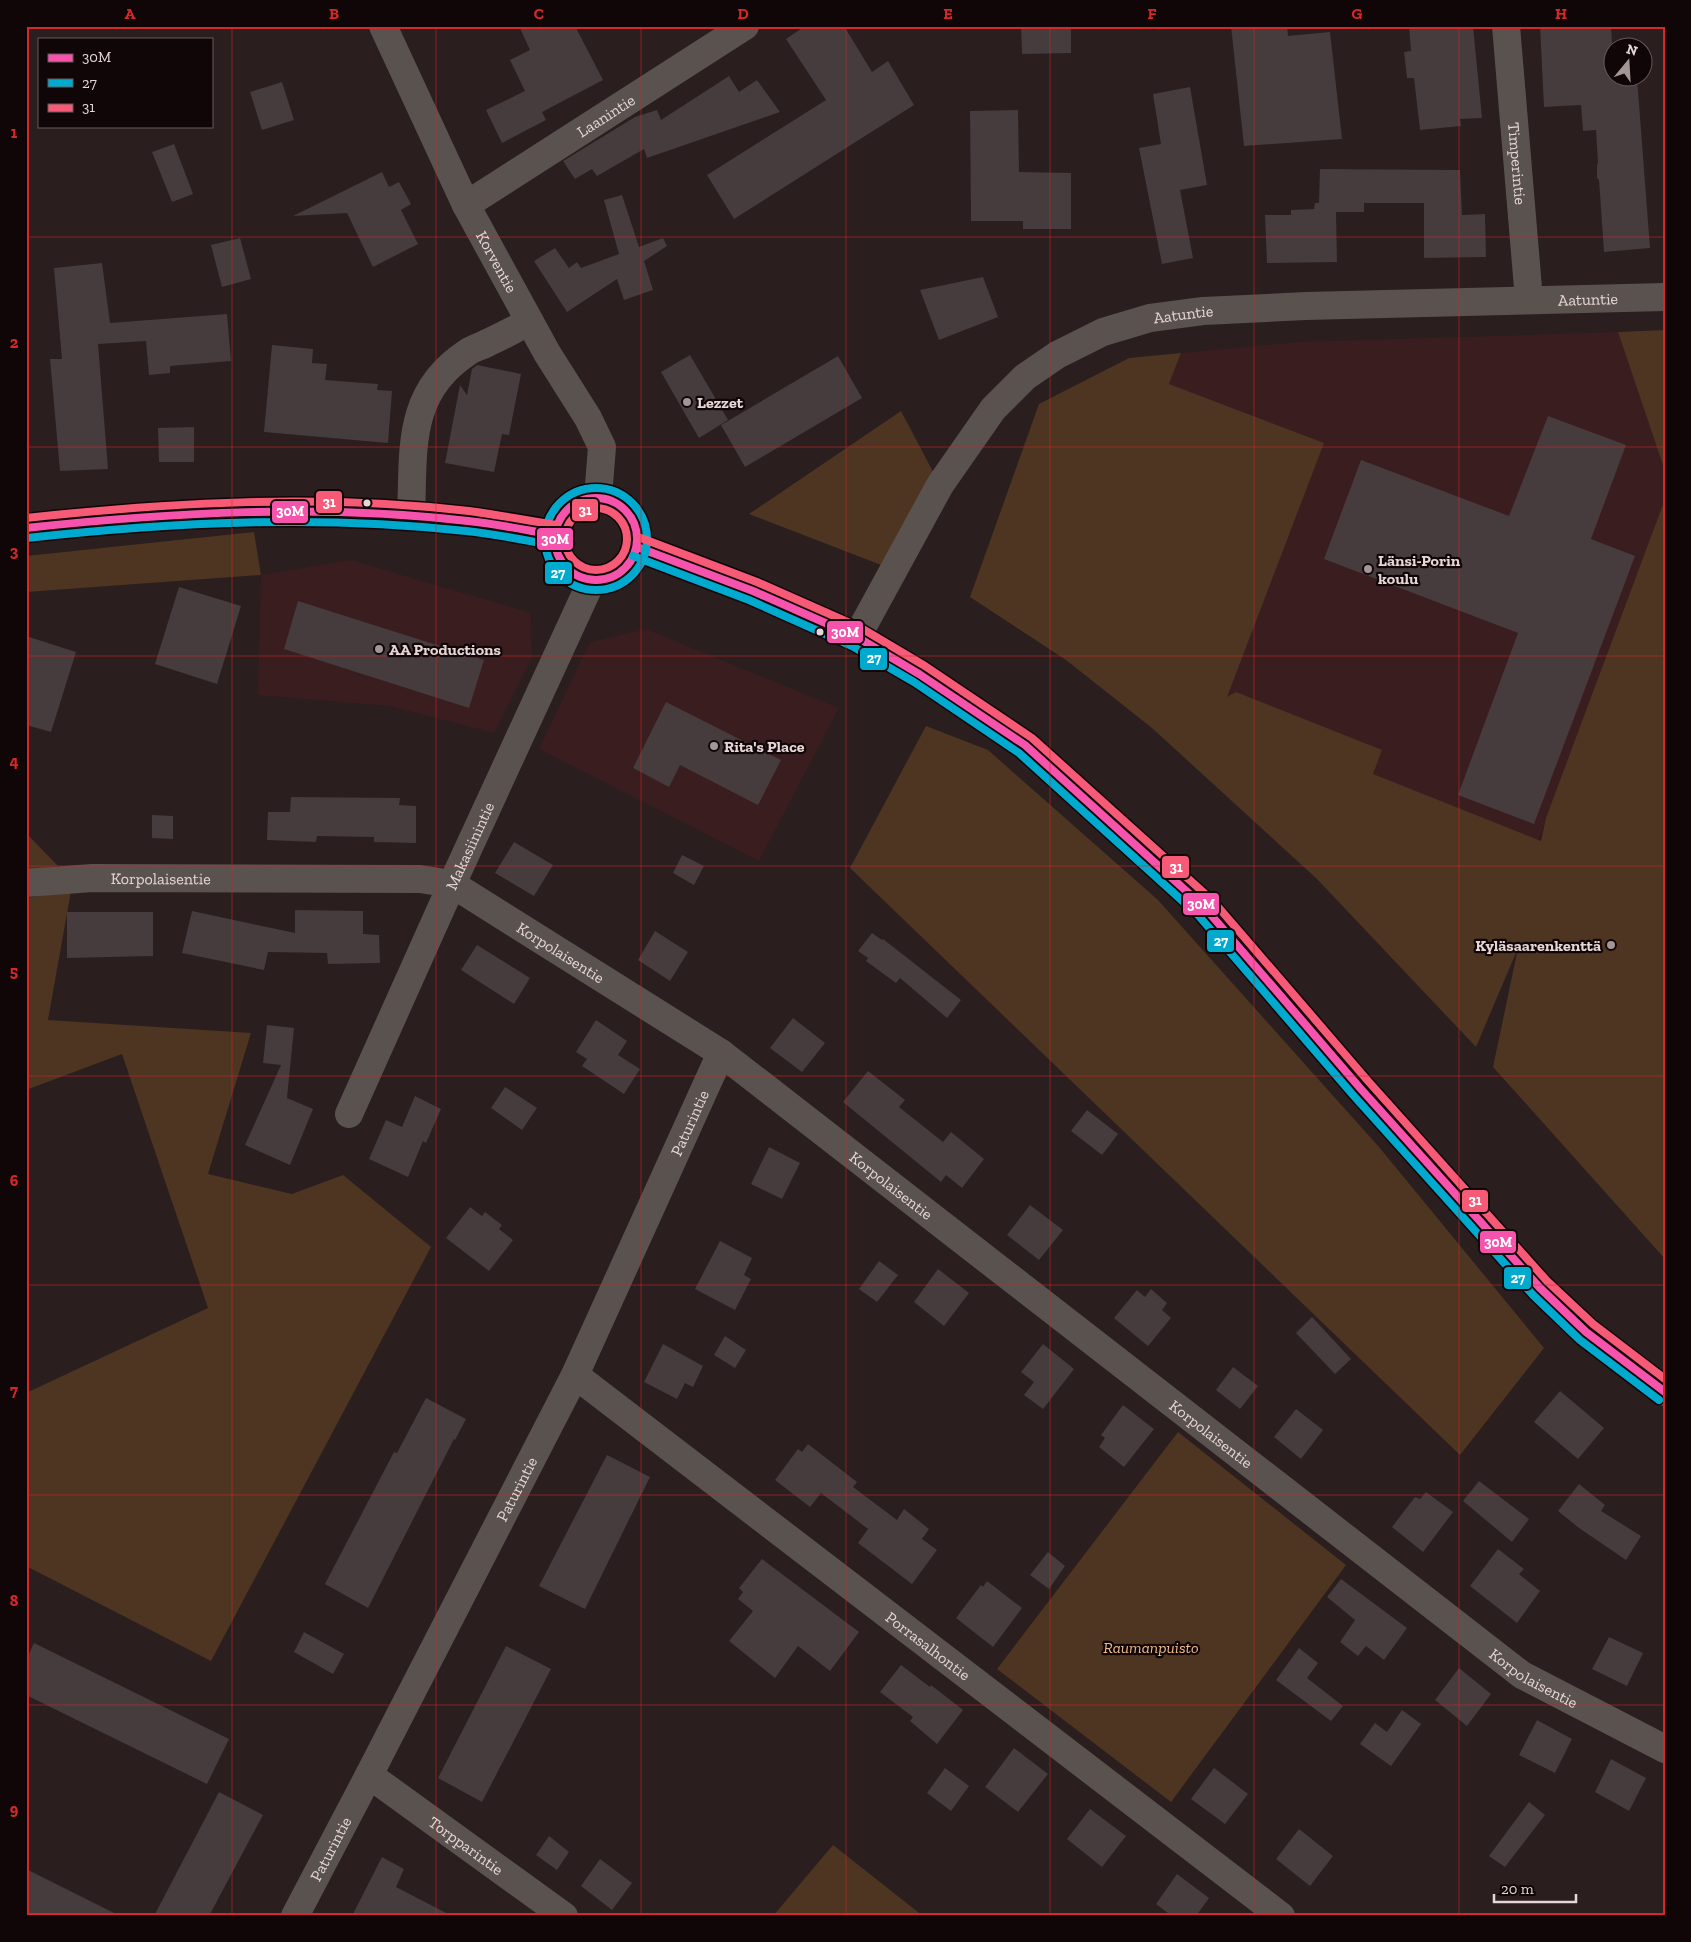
<svg xmlns="http://www.w3.org/2000/svg" width="1691" height="1942" viewBox="0 0 1691 1942" font-family="'Zilla Slab',serif">
<style>
.built{fill:#3a1d1f}
.green{fill:#4d3521}
.building{fill:#463b3d}
.lines{fill:none;stroke-linecap:round;stroke-linejoin:round}
.minor{stroke:#59524f;stroke-width:28}
.major{stroke:#655a59;stroke-width:28}
.bus-1-casing{stroke:#110607;stroke-width:11}
.bus-2-casing{stroke:#110607;stroke-width:11}
.bus-3-casing{stroke:#110607;stroke-width:11}
.bus-1{stroke:#f653ac;stroke-width:8}
.bus-2{stroke:#00a9ce;stroke-width:8}
.bus-3{stroke:#f75a77;stroke-width:8}
.grid{fill:none;stroke:#d62828;stroke-width:1;stroke-opacity:0.55}
.poi-dot{fill:#a59696;stroke:#110607;stroke-width:2}
.bus-dot{fill:#e7d6d6;stroke:#110607;stroke-width:2}
.labels{text-anchor:middle;stroke-width:4.5;stroke-linejoin:round;paint-order:stroke}
.street-label{font-size:16px;fill:#e7d6d6;stroke:#110607}
.poi-label{font-size:16px;font-weight:bold;fill:#e7d6d6;stroke:#110607;text-anchor:start}
.park-label{font-size:16px;font-style:italic;fill:#f2bb8a;stroke:#110607}
.line-badge{stroke:#110607;stroke-width:2}
.badge-label{font-size:14px;text-anchor:middle;font-weight:bold;fill:#fff}
.neatline{fill:none;stroke:#d62828;stroke-width:2}
.grid-label{font-size:16px;text-anchor:middle;font-weight:bold;fill:#d62828}
</style>
<rect width="100%" height="100%" fill="#2a1e1e"/>
<g class="built">
<path d="M 1618,332 L 1665,471 L 1665,499 L 1511,915 L 1071,639 L 1181,353 L 1298,342 Z"/>
<path d="M 351,560 L 531,613 L 532,657 L 494,733 L 389,706 L 258,695 L 261,575 Z"/>
<path d="M 646,629 L 839,708 L 759,861 L 539,749 L 590,642 Z"/>
</g>
<g class="green">
<path d="M 1665,330 L 1665,471 L 1618,332 Z"/>
<path d="M 1181,353 L 1169,384 L 1324,443 L 1227,697 L 1236,692 L 1382,750 L 1373,774 L 1541,841 L 1546,818 L 1665,499 L 1665,1259 L 1493,1067 L 1518,948 L 1476,1047 L 1317,879 L 1152,728 L 1066,660 L 970,597 L 1039,404 L 1129,358 Z"/>
<path d="M 901,411 L 940,485 L 894,570 L 749,514 Z"/>
<path d="M 254,532 L 261,575 L 26,592 L 26,556 Z"/>
<path d="M 926,726 L 988,750 L 1158,900 L 1379,1147 L 1544,1348 L 1460,1455 L 850,868 Z"/>
<path d="M 26,833 L 58,866 L 26,871 Z"/>
<path d="M 71,891 L 48,1020 L 251,1033 L 208,1174 L 292,1194 L 343,1175 L 431,1247 L 211,1661 L 26,1566 L 26,1393 L 208,1308 L 122,1054 L 26,1090 L 26,898 Z"/>
<path d="M 1178,1432 L 1346,1565 L 1171,1802 L 997,1669 Z"/>
<path d="M 833,1845 L 923,1916 L 773,1916 Z"/>
</g>
<g class="building">
<path d="M 519,26 L 575,26 L 603,80 L 542,112 L 546,120 L 502,143 L 486,110 L 525,91 L 510,60 L 530,50 Z"/>
<path d="M 805,26 L 844,26 L 872,72 L 888,61 L 914,105 L 734,219 L 707,175 L 826,100 L 786,39 Z"/>
<path d="M 1021,26 L 1071,26 L 1071,53 L 1022,54 Z"/>
<path d="M 1231,26 L 1287,26 L 1288,36 L 1330,32 L 1342,139 L 1244,146 Z"/>
<path d="M 1409,26 L 1473,26 L 1482,118 L 1460,119 L 1461,126 L 1420,130 L 1414,78 L 1407,78 L 1404,52 L 1411,51 Z"/>
<path d="M 1540,26 L 1611,26 L 1614,78 L 1637,78 L 1650,248 L 1604,252 L 1599,180 L 1597,178 L 1597,165 L 1598,163 L 1596,130 L 1583,131 L 1581,105 L 1544,107 Z"/>
<path d="M 729,76 L 739,92 L 757,80 L 780,112 L 647,158 L 644,149 L 597,176 L 592,169 L 575,179 L 563,161 L 635,117 L 657,110 L 661,120 Z"/>
<path d="M 282,82 L 294,120 L 262,130 L 250,92 Z"/>
<path d="M 1190,87 L 1207,185 L 1180,190 L 1193,258 L 1162,264 L 1139,148 L 1161,144 L 1153,94 Z"/>
<path d="M 1018,110 L 1019,172 L 1071,173 L 1071,229 L 1023,229 L 1023,221 L 971,221 L 970,111 Z"/>
<path d="M 174,144 L 193,194 L 172,202 L 152,152 Z"/>
<path d="M 1320,169 L 1460,170 L 1462,215 L 1485,214 L 1486,257 L 1424,258 L 1424,203 L 1364,203 L 1364,212 L 1336,212 L 1337,262 L 1267,263 L 1265,215 L 1291,215 L 1291,210 L 1314,209 L 1315,203 L 1319,203 Z"/>
<path d="M 382,172 L 389,187 L 399,182 L 411,204 L 401,210 L 418,244 L 373,267 L 347,213 L 293,216 Z"/>
<path d="M 622,195 L 639,247 L 663,238 L 667,246 L 644,261 L 653,290 L 624,300 L 617,279 L 567,312 L 534,261 L 555,248 L 569,268 L 577,262 L 581,268 L 619,254 L 604,200 Z"/>
<path d="M 240,238 L 251,279 L 222,287 L 211,245 Z"/>
<path d="M 102,263 L 110,323 L 227,314 L 231,361 L 170,366 L 170,373 L 149,375 L 146,341 L 98,344 L 108,469 L 60,471 L 50,359 L 62,359 L 54,268 Z"/>
<path d="M 983,277 L 998,317 L 939,340 L 920,290 Z"/>
<path d="M 272,345 L 313,349 L 312,363 L 327,364 L 325,380 L 378,384 L 377,390 L 392,391 L 388,443 L 264,432 Z"/>
<path d="M 690,355 L 728,420 L 699,438 L 661,372 Z"/>
<path d="M 838,356 L 862,398 L 745,467 L 721,425 Z"/>
<path d="M 477,365 L 521,374 L 509,435 L 502,434 L 494,472 L 445,463 L 460,385 L 467,395 L 472,369 Z"/>
<path d="M 1548,416 L 1626,445 L 1591,539 L 1635,556 L 1534,824 L 1458,795 L 1518,633 L 1324,559 L 1361,460 L 1509,516 Z"/>
<path d="M 194,427 L 194,462 L 159,462 L 158,428 Z"/>
<path d="M 179,587 L 241,606 L 217,684 L 155,664 Z"/>
<path d="M 298,601 L 484,660 L 469,708 L 284,649 Z"/>
<path d="M 26,636 L 76,652 L 51,732 L 26,725 Z"/>
<path d="M 666,702 L 781,760 L 758,805 L 680,765 L 669,787 L 633,768 Z"/>
<path d="M 291,797 L 400,798 L 399,805 L 416,806 L 416,843 L 374,842 L 374,837 L 317,836 L 316,842 L 267,840 L 268,812 L 290,812 Z"/>
<path d="M 152,815 L 173,816 L 173,839 L 152,838 Z"/>
<path d="M 514,842 L 553,865 L 534,896 L 495,873 Z"/>
<path d="M 682,855 L 704,866 L 694,885 L 673,873 Z"/>
<path d="M 295,910 L 363,911 L 363,934 L 379,935 L 380,963 L 328,964 L 327,953 L 268,952 L 264,970 L 182,953 L 192,911 L 295,933 Z"/>
<path d="M 67,912 L 153,912 L 153,956 L 67,958 Z"/>
<path d="M 655,931 L 688,952 L 670,981 L 638,960 Z"/>
<path d="M 872,933 L 882,940 L 883,939 L 961,1000 L 947,1018 L 900,978 L 896,983 L 866,961 L 868,958 L 858,951 Z"/>
<path d="M 477,945 L 530,978 L 514,1004 L 461,970 Z"/>
<path d="M 793,1018 L 825,1043 L 802,1072 L 770,1048 Z"/>
<path d="M 596,1020 L 627,1041 L 618,1055 L 640,1069 L 624,1094 L 582,1066 L 587,1059 L 576,1052 Z"/>
<path d="M 267,1025 L 294,1028 L 287,1098 L 313,1109 L 290,1165 L 245,1145 L 281,1065 L 263,1063 Z"/>
<path d="M 868,1071 L 905,1100 L 899,1107 L 943,1142 L 951,1132 L 984,1159 L 962,1188 L 946,1175 L 941,1182 L 843,1102 Z"/>
<path d="M 505,1087 L 537,1108 L 522,1130 L 491,1108 Z"/>
<path d="M 415,1096 L 441,1109 L 426,1143 L 423,1141 L 408,1177 L 369,1159 L 386,1120 L 402,1127 Z"/>
<path d="M 1087,1110 L 1118,1134 L 1102,1155 L 1071,1131 Z"/>
<path d="M 769,1147 L 800,1163 L 782,1199 L 751,1184 Z"/>
<path d="M 1030,1205 L 1063,1230 L 1039,1260 L 1007,1235 Z"/>
<path d="M 470,1207 L 482,1216 L 485,1212 L 502,1225 L 499,1229 L 513,1240 L 489,1271 L 446,1238 Z"/>
<path d="M 720,1241 L 752,1258 L 744,1275 L 751,1279 L 735,1310 L 695,1289 Z"/>
<path d="M 879,1261 L 898,1275 L 877,1302 L 859,1289 Z"/>
<path d="M 938,1269 L 969,1293 L 944,1326 L 914,1302 Z"/>
<path d="M 1151,1289 L 1167,1303 L 1162,1310 L 1171,1318 L 1148,1346 L 1114,1318 L 1137,1290 L 1145,1297 Z"/>
<path d="M 1312,1317 L 1351,1359 L 1335,1374 L 1296,1333 Z"/>
<path d="M 725,1336 L 746,1350 L 735,1368 L 714,1355 Z"/>
<path d="M 663,1344 L 703,1366 L 693,1387 L 685,1383 L 677,1399 L 644,1382 Z"/>
<path d="M 1043,1344 L 1074,1369 L 1043,1409 L 1024,1395 L 1034,1382 L 1021,1372 Z"/>
<path d="M 1233,1367 L 1258,1386 L 1240,1409 L 1216,1390 Z"/>
<path d="M 1560,1391 L 1604,1428 L 1578,1459 L 1534,1422 Z"/>
<path d="M 426,1398 L 466,1419 L 455,1440 L 454,1439 L 368,1608 L 325,1584 L 394,1452 L 397,1453 Z"/>
<path d="M 1123,1405 L 1154,1429 L 1124,1467 L 1099,1447 L 1105,1438 L 1101,1435 Z"/>
<path d="M 1296,1409 L 1323,1430 L 1301,1459 L 1274,1437 Z"/>
<path d="M 808,1444 L 857,1482 L 853,1487 L 897,1520 L 904,1509 L 929,1529 L 922,1539 L 937,1550 L 912,1584 L 858,1543 L 868,1529 L 821,1493 L 810,1507 L 775,1480 L 798,1449 L 802,1452 Z"/>
<path d="M 607,1455 L 650,1477 L 585,1609 L 539,1586 Z"/>
<path d="M 1479,1481 L 1529,1519 L 1512,1542 L 1463,1501 Z"/>
<path d="M 1579,1484 L 1605,1505 L 1601,1511 L 1641,1536 L 1626,1560 L 1579,1528 L 1558,1511 Z"/>
<path d="M 1426,1492 L 1453,1512 L 1423,1552 L 1392,1527 L 1415,1497 L 1420,1499 Z"/>
<path d="M 1498,1549 L 1524,1569 L 1519,1574 L 1540,1591 L 1517,1623 L 1470,1586 Z"/>
<path d="M 1048,1552 L 1065,1566 L 1049,1589 L 1030,1575 Z"/>
<path d="M 762,1559 L 859,1632 L 830,1671 L 798,1646 L 775,1678 L 729,1641 L 753,1611 L 738,1599 L 743,1592 L 739,1588 Z"/>
<path d="M 1341,1579 L 1407,1628 L 1384,1660 L 1366,1646 L 1358,1656 L 1340,1642 L 1355,1620 L 1327,1597 Z"/>
<path d="M 987,1581 L 1022,1608 L 993,1647 L 956,1618 L 981,1585 L 983,1587 Z"/>
<path d="M 304,1632 L 344,1654 L 333,1674 L 294,1652 Z"/>
<path d="M 1609,1637 L 1643,1653 L 1627,1686 L 1592,1669 Z"/>
<path d="M 34,1643 L 229,1739 L 207,1784 L 26,1695 L 26,1660 Z"/>
<path d="M 506,1646 L 551,1669 L 482,1802 L 438,1778 Z"/>
<path d="M 1299,1648 L 1318,1663 L 1307,1678 L 1343,1706 L 1331,1721 L 1276,1680 Z"/>
<path d="M 901,1665 L 930,1687 L 931,1685 L 963,1710 L 937,1744 L 910,1721 L 913,1717 L 880,1692 Z"/>
<path d="M 1459,1668 L 1491,1694 L 1467,1726 L 1435,1700 Z"/>
<path d="M 1402,1710 L 1421,1724 L 1391,1766 L 1360,1744 L 1375,1723 L 1387,1732 Z"/>
<path d="M 1537,1720 L 1572,1739 L 1555,1773 L 1519,1755 Z"/>
<path d="M 1014,1748 L 1048,1774 L 1018,1812 L 985,1787 Z"/>
<path d="M 1611,1759 L 1646,1778 L 1629,1811 L 1595,1792 Z"/>
<path d="M 945,1768 L 969,1786 L 951,1811 L 927,1793 Z"/>
<path d="M 1214,1768 L 1248,1794 L 1225,1824 L 1191,1799 Z"/>
<path d="M 219,1792 L 263,1815 L 209,1916 L 154,1916 Z"/>
<path d="M 1529,1802 L 1545,1815 L 1505,1867 L 1489,1856 Z"/>
<path d="M 1090,1809 L 1126,1836 L 1102,1867 L 1067,1839 Z"/>
<path d="M 1299,1829 L 1333,1856 L 1310,1886 L 1276,1859 Z"/>
<path d="M 549,1836 L 569,1852 L 557,1870 L 536,1855 Z"/>
<path d="M 382,1857 L 404,1869 L 396,1887 L 452,1916 L 352,1916 Z"/>
<path d="M 600,1859 L 632,1883 L 612,1910 L 581,1886 Z"/>
<path d="M 26,1869 L 120,1916 L 26,1916 Z"/>
<path d="M 1177,1874 L 1209,1898 L 1196,1916 L 1172,1916 L 1156,1904 Z"/>
</g>
<g class="lines">
<g class="minor">
<path id="s1" d="M 383,26 L 466,205 L 547,353 L 588,418 L 602,447 L 598,497"/>
<path id="s2" d="M 1506,26 L 1529,300"/>
<path id="s3" d="M 466,205 L 745,26"/>
<path d="M 411,517 C 414,451 405,393 468,352 C 474,348 482,346 489,342 C 503,336 516,328 530,322"/>
<path id="s4" d="M 857,637 L 940,485 L 993,409 L 1025,377 L 1057,355 L 1103,332 L 1150,318 L 1203,311 L 1306,306 L 1665,297"/>
<path id="s5" d="M 26,883 L 92,878 L 420,879 L 452,884 L 721,1053 L 1522,1675 L 1665,1749"/>
<path id="s6" d="M 349,1114 L 452,884 L 592,580"/>
<path id="s7" d="M 575,1375 L 1281,1916"/>
<path id="s8" d="M 369,1775 L 564,1916"/>
<path id="s9" d="M 295,1916 L 369,1775 L 575,1375 L 721,1053"/>
</g>
<g class="major">
<circle cx="596" cy="539" r="41"/>
<path d="M 26,528 C 169,511 314,506 457,520 C 490,523 522,530 554,535"/>
<path d="M 637,547 L 753,591 L 857,637 L 919,674 L 1025,745 L 1205,908 L 1360,1088 L 1540,1288 L 1586,1332 L 1665,1392"/>
</g>
<defs>
<g id="bus-1">
<circle cx="596" cy="539" r="41"/>
<path d="M 26,528 C 173,512 321,504 468,521 C 497,524 525,530 554,535"/>
<path d="M 637,547 L 753,591 L 857,637 L 919,674 L 1025,745 L 1205,908 L 1360,1088 L 1540,1288 L 1586,1332 L 1665,1392"/>
</g>
<g id="bus-2">
<circle cx="596" cy="539" r="51"/>
<path d="M 27,538 C 173,522 320,515 466,531 C 495,534 524,540 552,545"/>
<path d="M 633,556 L 749,600 L 852,646 L 914,682 L 1019,753 L 1198,915 L 1353,1095 L 1533,1295 L 1580,1340 L 1659,1400"/>
</g>
<g id="bus-3">
<circle cx="596" cy="539" r="31"/>
<path d="M 26,518 C 173,502 322,494 469,511 C 498,515 527,520 556,525"/>
<path d="M 641,538 L 757,582 L 861,628 L 925,666 L 1032,738 L 1213,901 L 1368,1081 L 1547,1281 L 1593,1324 L 1665,1379"/>
</g>
</defs>
<use href="#bus-1" class="bus-1-casing"/>
<use href="#bus-2" class="bus-2-casing"/>
<use href="#bus-3" class="bus-3-casing"/>
<use href="#bus-1" class="bus-1"/>
<use href="#bus-2" class="bus-2"/>
<use href="#bus-3" class="bus-3"/>
</g>
<path class="grid" d="M 232,26 L 232,1916M 436,26 L 436,1916M 641,26 L 641,1916M 846,26 L 846,1916M 1050,26 L 1050,1916M 1254,26 L 1254,1916M 1459,26 L 1459,1916M 26,237 L 1665,237M 26,447 L 1665,447M 26,656 L 1665,656M 26,866 L 1665,866M 26,1076 L 1665,1076M 26,1285 L 1665,1285M 26,1495 L 1665,1495M 26,1705 L 1665,1705"/>
<g class="poi-dot">
<circle cx="687" cy="402" r="5"/>
<circle cx="1368" cy="569" r="5"/>
<circle cx="379" cy="649" r="5"/>
<circle cx="714" cy="746" r="5"/>
<circle cx="1611" cy="945" r="5"/>
</g>
<g class="bus-dot">
<circle cx="367" cy="503" r="4.5"/>
<circle cx="820" cy="632" r="4.5"/>
</g>
<g class="labels">
<g class="street-label">
<text dy="6" stroke="none"><textPath href="#s3" startOffset="166">Laanintie</textPath></text>
<text dy="6" stroke="none"><textPath href="#s2" startOffset="138">Timperintie</textPath></text>
<text dy="6" stroke="none"><textPath href="#s1" startOffset="262">Korventie</textPath></text>
<text dy="6" stroke="none"><textPath href="#s4" startOffset="889">Aatuntie</textPath></text>
<text dy="6" stroke="none"><textPath href="#s4" startOffset="484">Aatuntie</textPath></text>
<text dy="6" stroke="none"><textPath href="#s6" startOffset="294">Makasiinintie</textPath></text>
<text dy="6" stroke="none"><textPath href="#s5" startOffset="135">Korpolaisentie</textPath></text>
<text dy="6" stroke="none"><textPath href="#s5" startOffset="555">Korpolaisentie</textPath></text>
<text dy="6" stroke="none"><textPath href="#s9" startOffset="886">Paturintie</textPath></text>
<text dy="6" stroke="none"><textPath href="#s5" startOffset="960">Korpolaisentie</textPath></text>
<text dy="6" stroke="none"><textPath href="#s5" startOffset="1365">Korpolaisentie</textPath></text>
<text dy="6" stroke="none"><textPath href="#s9" startOffset="481">Paturintie</textPath></text>
<text dy="6" stroke="none"><textPath href="#s7" startOffset="445">Porrasalhontie</textPath></text>
<text dy="6" stroke="none"><textPath href="#s5" startOffset="1770">Korpolaisentie</textPath></text>
<text dy="6" stroke="none"><textPath href="#s8" startOffset="120">Torpparintie</textPath></text>
<text dy="6" stroke="none"><textPath href="#s9" startOffset="76">Paturintie</textPath></text>
</g>
<g class="poi-label">
<text x="697" y="408">Lezzet</text>
<text x="1378" y="566">Länsi-Porin<tspan x="1378" dy="18">koulu</tspan></text>
<text x="389" y="655">AA Productions</text>
<text x="724" y="752">Rita's Place</text>
<text x="1601" y="951" text-anchor="end">Kyläsaarenkenttä</text>
</g>
<g class="park-label">
<text x="1151" y="1653">Raumanpuisto</text>
</g>
</g>
<g class="line-badge">
<rect x="315" y="490" width="28" height="24" rx="5" fill="#f75a77"/>
<rect x="571" y="498" width="28" height="24" rx="5" fill="#f75a77"/>
<rect x="271" y="500" width="38" height="24" rx="5" fill="#f653ac"/>
<rect x="536" y="527" width="38" height="24" rx="5" fill="#f653ac"/>
<rect x="544" y="561" width="29" height="24" rx="5" fill="#00a9ce"/>
<rect x="826" y="620" width="38" height="24" rx="5" fill="#f653ac"/>
<rect x="859" y="647" width="29" height="24" rx="5" fill="#00a9ce"/>
<rect x="1161" y="855" width="29" height="24" rx="5" fill="#f75a77"/>
<rect x="1182" y="892" width="38" height="24" rx="5" fill="#f653ac"/>
<rect x="1206" y="929" width="29" height="24" rx="5" fill="#00a9ce"/>
<rect x="1461" y="1189" width="28" height="24" rx="5" fill="#f75a77"/>
<rect x="1479" y="1230" width="38" height="24" rx="5" fill="#f653ac"/>
<rect x="1503" y="1266" width="29" height="24" rx="5" fill="#00a9ce"/>
</g>
<g class="badge-label">
<text x="329" y="507">31</text>
<text x="585" y="515">31</text>
<text x="290" y="516">30M</text>
<text x="555" y="544">30M</text>
<text x="558" y="578">27</text>
<text x="845" y="637">30M</text>
<text x="874" y="663">27</text>
<text x="1176" y="872">31</text>
<text x="1201" y="909">30M</text>
<text x="1221" y="946">27</text>
<text x="1475" y="1205">31</text>
<text x="1498" y="1247">30M</text>
<text x="1518" y="1283">27</text>
</g>
<rect width="1691" height="1942" fill="none" stroke="#110607" stroke-width="55"/>
<rect x="38" y="38" width="175" height="90" fill="#110607" stroke="#67595a"/>
<rect x="48" y="54" width="25" height="8" fill="#f653ac" stroke="#67595a"/>
<text x="82" y="62" font-size="15" fill="#e7d6d6">30M</text>
<rect x="48" y="79" width="25" height="8" fill="#00a9ce" stroke="#67595a"/>
<text x="82" y="88" font-size="15" fill="#e7d6d6">27</text>
<rect x="48" y="104" width="25" height="8" fill="#f75a77" stroke="#67595a"/>
<text x="82" y="112" font-size="15" fill="#e7d6d6">31</text>
<g transform="translate(1628 62) rotate(18)"><circle r="24" fill="#110607" stroke="#67595a"/>
<path d="M0-4L9 19L0 12L-9 19Z" fill="#a59696"/>
<text y="-8" font-size="14" font-weight="bold" text-anchor="middle" fill="#e7d6d6">N</text>
</g>
<path d="M1494 1894v8h82v-8" fill="none" stroke="#e7d6d6" stroke-width="2.5"/>
<text x="1501" y="1894" font-size="15" fill="#e7d6d6" stroke="#110607" stroke-width="4" paint-order="stroke">20 m</text>
<rect x="28" y="28" width="1636" height="1886" class="neatline"/>
<g class="grid-label">
<text x="130" y="19">A</text>
<text x="334" y="19">B</text>
<text x="539" y="19">C</text>
<text x="743" y="19">D</text>
<text x="948" y="19">E</text>
<text x="1152" y="19">F</text>
<text x="1357" y="19">G</text>
<text x="1561" y="19">H</text>
<text x="14" y="138">1</text>
<text x="14" y="348">2</text>
<text x="14" y="557">3</text>
<text x="14" y="767">4</text>
<text x="14" y="977">5</text>
<text x="14" y="1186">6</text>
<text x="14" y="1396">7</text>
<text x="14" y="1606">8</text>
<text x="14" y="1815">9</text>
</g>
</svg>
